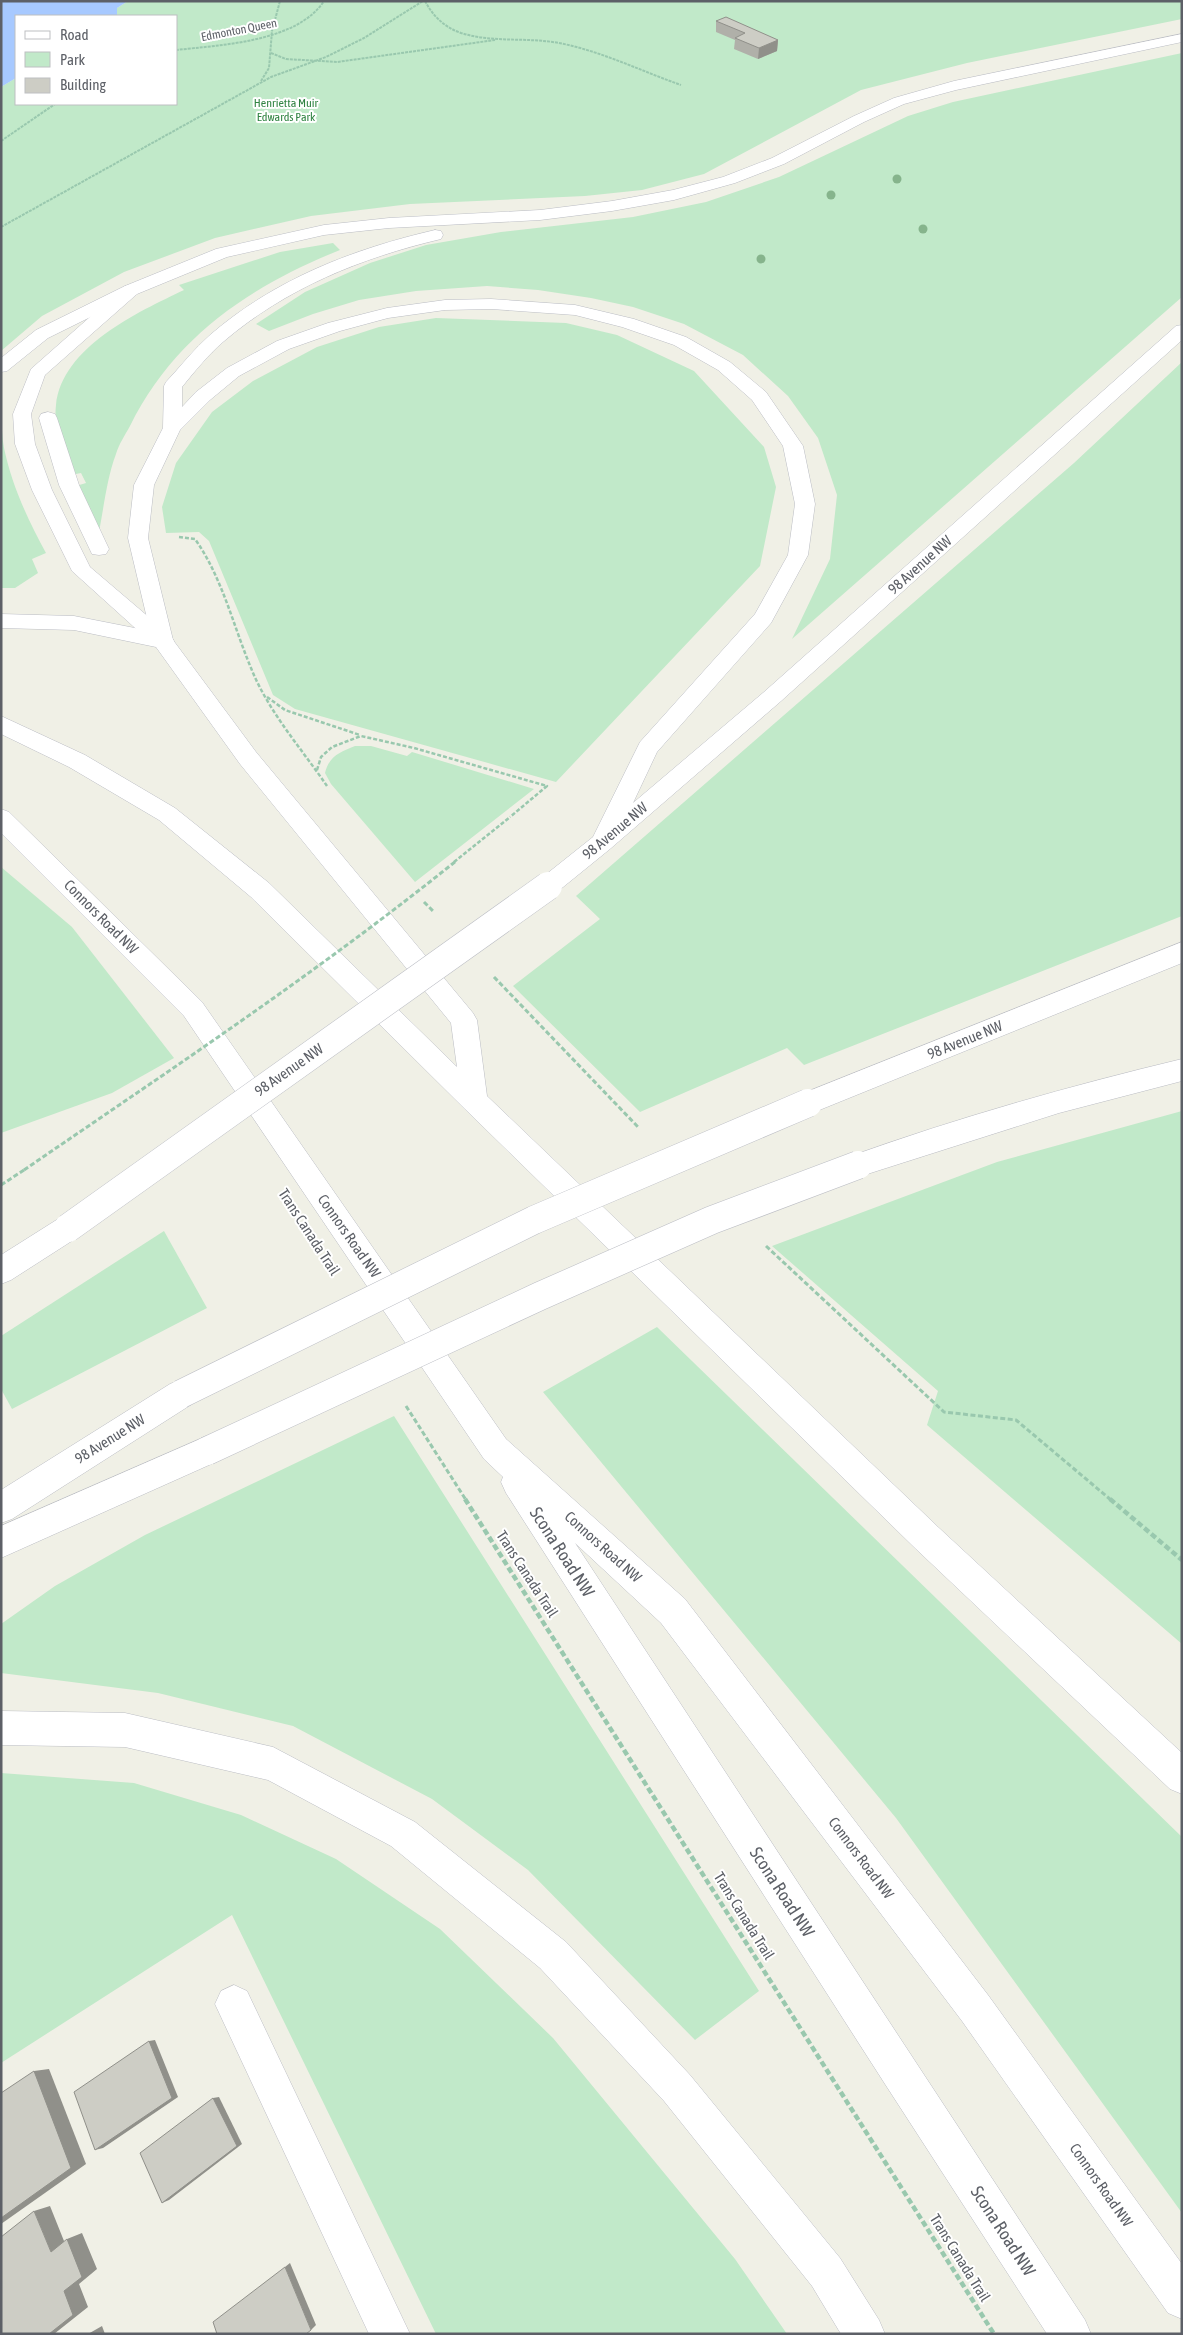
<svg xmlns="http://www.w3.org/2000/svg" width="1183" height="2335" viewBox="0 0 1183 2335" font-family="'Asap Condensed',sans-serif">
<style>
.green{fill:#c1e9c9}
.water{fill:#a7c9ff}
.lines{fill:none;stroke-linecap:round;stroke-linejoin:round}
.service-casing{stroke:#bdbec5;stroke-width:1}
.secondary-casing{stroke:#bbbdc4;stroke-width:1}
.path-far3{stroke:#99c8ae;stroke-width:2;stroke-dasharray:3 1;stroke-linecap:butt}
.path-far2{stroke:#99c8ae;stroke-width:2.5;stroke-dasharray:4 2;stroke-linecap:butt}
.path-far1{stroke:#99c8ae;stroke-width:3;stroke-dasharray:5 2.5;stroke-linecap:butt}
.path{stroke:#99c8ae;stroke-width:4.5;stroke-dasharray:6 3;stroke-linecap:butt}
.service{fill:#fff;fill-rule:evenodd}
.secondary{fill:#fff;fill-rule:evenodd}
.secondary-bridge-casing{stroke:#bbbdc4;stroke-width:29;stroke-linecap:butt}
.path-bridge-far1{stroke:#99c8ae;stroke-width:2.5;stroke-dasharray:4 2;stroke-linecap:butt}
.path-bridge{stroke:#99c8ae;stroke-width:3;stroke-dasharray:5 2.5;stroke-linecap:butt}
.secondary-bridge{stroke:#fff;stroke-width:28}
.tree{fill:#86b48c}
.wall{fill:#b0b0a9}
.shaded-wall{fill:#90908a}
.building{fill:#cdcdc5;stroke:#90908a}
.labels{text-anchor:middle;stroke-width:4;stroke-linejoin:round;paint-order:stroke}
.far-street-label{font-size:12px;fill:#5d6067;stroke:#fff}
.far-park-label{font-size:12px;fill:#308342;stroke:#fff}
.street-label{font-size:15px;fill:#5d6067;stroke:#fff}
.near-street-label{font-size:18px;fill:#5d6067;stroke:#fff}
</style>
<rect width="100%" height="100%" fill="#f0f0e6"/>
<g class="green">
<path d="M 128,1 L 1182,1 L 1182,19 L 967,63 L 861,90 L 704,174 L 642,190 L 585,196 L 410,204 L 311,216 L 215,238 L 124,272 L 42,316 L 1,351 L 1,87 L 16,78 L 16,104 L 176,104 L 176,16 L 117,16 L 117,8 Z"/>
<path d="M 1182,53 L 1182,297 L 792,639 L 830,559 L 837,495 L 818,438 L 788,396 L 743,355 L 684,324 L 633,307 L 591,298 L 538,290 L 487,286 L 416,291 L 359,300 L 313,314 L 269,331 L 256,324 L 305,292 L 370,263 L 426,245 L 501,232 L 633,217 L 706,202 L 779,177 L 908,116 L 953,102 Z"/>
<path d="M 333,243 L 340,250 C 250,286 174,337 130,426 C 125,435 119,444 116,454 C 107,478 104,506 99,532 L 76,486 L 86,483 L 81,473 L 71,475 C 64,453 53,429 56,405 C 62,347 138,312 184,290 L 179,285 L 280,252 Z"/>
<path d="M 436,318 L 566,323 L 617,335 L 694,371 L 764,447 L 776,487 L 760,566 L 556,782 L 295,709 L 273,695 L 209,541 L 199,532 L 166,533 L 162,507 L 176,463 L 212,412 L 253,381 L 317,347 L 379,327 Z"/>
<path d="M 1182,362 L 1182,916 L 804,1065 L 787,1048 L 640,1112 L 513,986 L 600,919 L 576,896 L 1074,463 Z"/>
<path d="M 1,417 C 2,427 2,438 4,448 C 12,486 28,520 46,553 L 32,559 L 38,573 L 15,588 L 1,588 Z"/>
<path d="M 355,746 L 371,746 L 407,756 L 412,752 L 534,789 L 415,882 L 331,784 L 325,773 C 329,756 340,752 355,746 Z"/>
<path d="M 1,867 L 72,927 L 174,1058 L 112,1093 L 1,1133 Z"/>
<path d="M 1182,1111 L 1182,1644 L 927,1425 L 938,1391 L 772,1246 L 997,1162 Z"/>
<path d="M 164,1231 L 207,1308 L 12,1409 L 1,1389 L 1,1336 Z"/>
<path d="M 657,1327 L 1182,1837 L 1182,2213 L 896,1818 L 543,1392 Z"/>
<path d="M 394,1416 L 759,1991 L 695,2040 L 528,1870 L 432,1799 L 293,1726 L 158,1693 L 1,1673 L 1,1624 L 55,1586 L 145,1535 Z"/>
<path d="M 1,1773 L 134,1783 L 241,1815 L 336,1859 L 440,1929 L 553,2038 L 735,2259 L 787,2334 L 436,2334 L 232,1915 L 1,2063 Z"/>
</g>
<path class="water" d="M 1,1 L 128,1 L 117,8 L 117,16 L 16,16 L 16,78 L 1,87 Z"/>
<g class="lines">
<defs>
<g id="service">
<path d="M 131,285 L 137,286 L 140,290 L 137,294 L 45,375 L 31,414 L 35,444 L 52,490 L 90,567 L 171,636 L 174,641 L 171,646 L 163,648 L 155,646 L 72,571 L 32,490 L 15,444 L 13,414 L 31,369 L 125,286 Z"/>
<path d="M 48,412 L 55,414 L 57,418 L 79,485 L 109,549 L 106,554 L 99,555 L 92,554 L 59,485 L 39,418 L 41,414 Z"/>
<path d="M 234,1985 L 247,1991 L 410,2334 L 369,2334 L 215,2004 L 221,1991 Z"/>
</g>
<g id="secondary">
<path d="M 1182,34 L 1182,42 L 956,90 L 904,104 L 864,122 L 784,164 L 735,183 L 674,200 L 612,211 L 540,220 L 389,228 L 324,235 L 227,257 L 137,294 L 48,338 L 7,371 L 1,372 L 1,358 L 36,330 L 125,286 L 216,249 L 324,225 L 389,218 L 540,210 L 612,201 L 673,190 L 723,177 L 772,158 L 854,116 L 894,98 L 954,81 Z"/>
<path d="M 435,230 L 441,231 L 443,235 L 441,239 C 361,258 286,288 223,342 C 208,355 195,371 182,387 L 182,407 L 196,392 L 227,368 L 277,341 L 328,323 L 387,308 L 445,300 L 491,299 L 575,305 L 634,319 L 686,337 L 730,362 L 766,392 L 803,446 L 815,504 L 808,555 L 771,623 L 657,752 L 633,803 L 764,692 L 1176,326 L 1182,325 L 1182,340 L 780,702 L 610,849 L 557,892 L 548,895 L 539,892 L 536,886 L 539,880 L 593,837 L 640,742 L 755,614 L 788,555 L 795,504 L 783,446 L 752,400 L 718,370 L 674,345 L 622,327 L 575,315 L 491,309 L 445,310 L 388,318 L 340,331 L 289,349 L 239,376 L 210,400 L 180,430 L 154,485 L 148,538 L 173,640 L 256,752 L 473,1013 L 477,1020 L 487,1096 L 938,1527 L 1182,1753 L 1182,1794 L 1170,1789 L 916,1549 L 465,1109 L 251,897 L 159,820 L 69,767 L 1,734 L 1,716 L 85,755 L 175,808 L 269,883 L 457,1067 L 451,1023 L 240,764 L 156,647 L 74,630 L 1,628 L 1,614 L 74,616 L 150,631 L 128,538 L 134,485 L 163,428 L 164,386 L 166,382 C 181,366 194,349 210,335 C 275,279 353,249 435,230 Z"/>
<path d="M 1,809 L 9,812 L 202,1002 L 506,1439 L 685,1599 L 988,1995 L 1182,2264 L 1182,2319 L 1168,2313 L 962,2021 L 661,1623 L 575,1543 L 1085,2320 L 1091,2334 L 1047,2334 L 885,2084 L 506,1493 L 501,1482 L 503,1477 L 484,1459 L 184,1016 L 1,833 Z"/>
<path d="M 1182,942 L 1182,963 L 817,1111 L 808,1114 L 799,1111 L 795,1103 L 799,1095 Z"/>
<path d="M 1182,1059 L 1182,1081 L 1059,1113 L 858,1177 L 848,1173 L 844,1165 L 848,1157 C 957,1118 1069,1086 1182,1059 Z"/>
<path d="M 68,1216 L 78,1219 L 82,1228 L 78,1237 L 11,1280 L 1,1284 L 1,1255 L 58,1219 Z"/>
<path d="M 181,1380 L 192,1384 L 196,1394 L 192,1404 L 12,1519 L 1,1523 L 1,1490 L 170,1384 Z"/>
<path d="M 207,1436 L 218,1441 L 222,1451 L 218,1461 L 1,1558 L 1,1526 Z"/>
<path d="M 1,1711 L 125,1713 L 273,1747 L 415,1822 L 566,1942 L 690,2075 L 840,2258 L 879,2320 L 885,2334 L 841,2334 L 812,2286 L 664,2101 L 540,1968 L 391,1846 L 268,1780 L 125,1747 L 1,1745 Z"/>
</g>
</defs>
<use href="#service" class="service-casing"/>
<use href="#secondary" class="secondary-casing"/>
<g class="path-far3">
<path d="M 425,1 C 433,16 444,27 461,33 C 492,43 527,37 559,43 C 601,51 641,71 681,85"/>
<path d="M 176,50 C 221,45 297,42 324,1"/>
<path d="M 271,53 L 286,59 L 337,62 L 495,40"/>
<path d="M 261,81 L 269,68 L 272,31 L 280,1"/>
<path d="M 1,141 L 55,104"/>
<path d="M 1,227 L 271,77 L 326,57 L 364,38 L 423,1"/>
</g>
<g class="path-far2">
<path d="M 179,537 L 195,539 C 222,577 233,625 251,668 C 268,711 301,748 327,786"/>
<path d="M 267,697 L 285,710 L 360,735"/>
<path d="M 317,770 L 321,757 L 332,747 L 361,736 L 414,748 L 547,786 L 510,817"/>
</g>
<g class="path-far1">
<path d="M 424,902 L 434,912"/>
<path d="M 494,977 L 639,1128"/>
<path d="M 1,1185 L 24,1170"/>
<path d="M 766,1246 L 944,1412 L 1016,1420 L 1111,1500"/>
<path d="M 406,1406 L 466,1500"/>
</g>
<g class="path">
<path d="M 465,1499 L 994,2334"/>
<path d="M 1110,1499 L 1182,1560"/>
</g>
<use href="#service" class="service"/>
<use href="#secondary" class="secondary"/>
<defs>
<g id="secondary-bridge">
<path d="M 68,1228 L 548,886"/>
<path d="M 181,1394 L 534,1220 L 808,1103"/>
<path d="M 207,1451 L 540,1296 L 712,1220 L 858,1165"/>
</g>
</defs>
<use href="#secondary-bridge" class="secondary-bridge-casing"/>
<path class="path-bridge-far1" d="M 454,862 L 510,817"/>
<path class="path-bridge" d="M 24,1170 C 170,1070 318,972 456,861"/>
<use href="#secondary-bridge" class="secondary-bridge"/>
</g>
<g class="tree">
<circle cx="897" cy="179" r="4.5"/>
<circle cx="831" cy="195" r="4.5"/>
<circle cx="923" cy="229" r="4.5"/>
<circle cx="761" cy="259" r="4.5"/>
</g>
<path class="wall" d="M 716,21 L 778,40 L 777,51 L 758,59 L 734,49 L 735,40 L 716,32 Z"/>
<g class="shaded-wall">
<path d="M 778,40 L 777,51 L 758,59 L 759,48 Z"/>
<path d="M 155,2040 L 178,2097 L 103,2148 L 95,2150 L 149,2041 Z"/>
<path d="M 49,2069 L 86,2164 L 1,2224 L 1,2218 L 34,2071 Z"/>
<path d="M 219,2097 L 242,2144 L 169,2200 L 162,2203 L 213,2098 Z"/>
<path d="M 50,2206 L 66,2246 L 51,2252 L 34,2211 Z"/>
<path d="M 82,2233 L 97,2269 L 79,2284 L 88,2307 L 54,2334 L 49,2334 L 64,2291 L 67,2239 Z"/>
<path d="M 290,2263 L 316,2325 L 311,2330 L 285,2267 Z"/>
<path d="M 102,2326 L 105,2334 L 88,2334 Z"/>
</g>
<g class="building">
<path d="M 726,17 L 778,40 L 759,48 L 735,38 L 745,33 L 716,21 Z"/>
<path d="M 149,2041 L 172,2098 L 95,2150 L 74,2092 Z"/>
<path d="M 34,2071 L 71,2168 L 1,2218 L 1,2093 Z"/>
<path d="M 213,2098 L 237,2146 L 162,2203 L 140,2153 Z"/>
<path d="M 34,2211 L 51,2252 L 67,2239 L 82,2277 L 64,2291 L 73,2315 L 49,2334 L 1,2334 L 1,2237 Z"/>
<path d="M 285,2267 L 311,2330 L 306,2334 L 217,2334 L 213,2322 Z"/>
</g>
<g class="labels">
<g class="far-street-label">
<text transform="translate(239 30) rotate(-11)" y="4">Edmonton Queen</text>
</g>
<g class="far-park-label">
<text x="286" y="107">Henrietta Muir<tspan x="286" dy="14">Edwards Park</tspan></text>
</g>
<g class="street-label">
<text transform="translate(920 565) rotate(-42)" y="5">98 Avenue NW</text>
<text transform="translate(615 831) rotate(-40)" y="5">98 Avenue NW</text>
<text transform="translate(101 917) rotate(45)" y="5">Connors Road NW</text>
<text transform="translate(965 1040) rotate(-22)" y="5">98 Avenue NW</text>
<text transform="translate(289 1070) rotate(-35)" y="5">98 Avenue NW</text>
<text transform="translate(309 1232) rotate(57)" y="5">Trans Canada Trail</text>
<text transform="translate(349 1236) rotate(55)" y="5">Connors Road NW</text>
<text transform="translate(110 1439) rotate(-32)" y="5">98 Avenue NW</text>
<text transform="translate(603 1547) rotate(42)" y="5">Connors Road NW</text>
<text transform="translate(527 1574) rotate(57)" y="5">Trans Canada Trail</text>
<text transform="translate(861 1858) rotate(53)" y="5">Connors Road NW</text>
<text transform="translate(744 1916) rotate(58)" y="5">Trans Canada Trail</text>
<text transform="translate(1101 2185) rotate(55)" y="5">Connors Road NW</text>
<text transform="translate(960 2258) rotate(58)" y="5">Trans Canada Trail</text>
</g>
<g class="near-street-label">
<text transform="translate(562 1552) rotate(57)" y="6">Scona Road NW</text>
<text transform="translate(782 1892) rotate(57)" y="6">Scona Road NW</text>
<text transform="translate(1003 2231) rotate(57)" y="6">Scona Road NW</text>
</g>
</g>
<rect width="1183" height="2335" fill="none" stroke="#5d6067" stroke-width="5"/>
<rect x="15" y="15" width="162" height="90" fill="#ffffff" stroke="#bebfc2"/>
<rect x="25" y="31" width="25" height="8" fill="#ffffff" stroke="#bebfc2"/>
<text x="60" y="40" font-size="15" fill="#5d6067">Road</text>
<rect x="25" y="52" width="25" height="15" fill="#c1e9c9" stroke="#bebfc2"/>
<text x="60" y="65" font-size="15" fill="#5d6067">Park</text>
<rect x="25" y="78" width="25" height="15" fill="#cdcdc5" stroke="#bebfc2"/>
<text x="60" y="90" font-size="15" fill="#5d6067">Building</text>
</svg>
